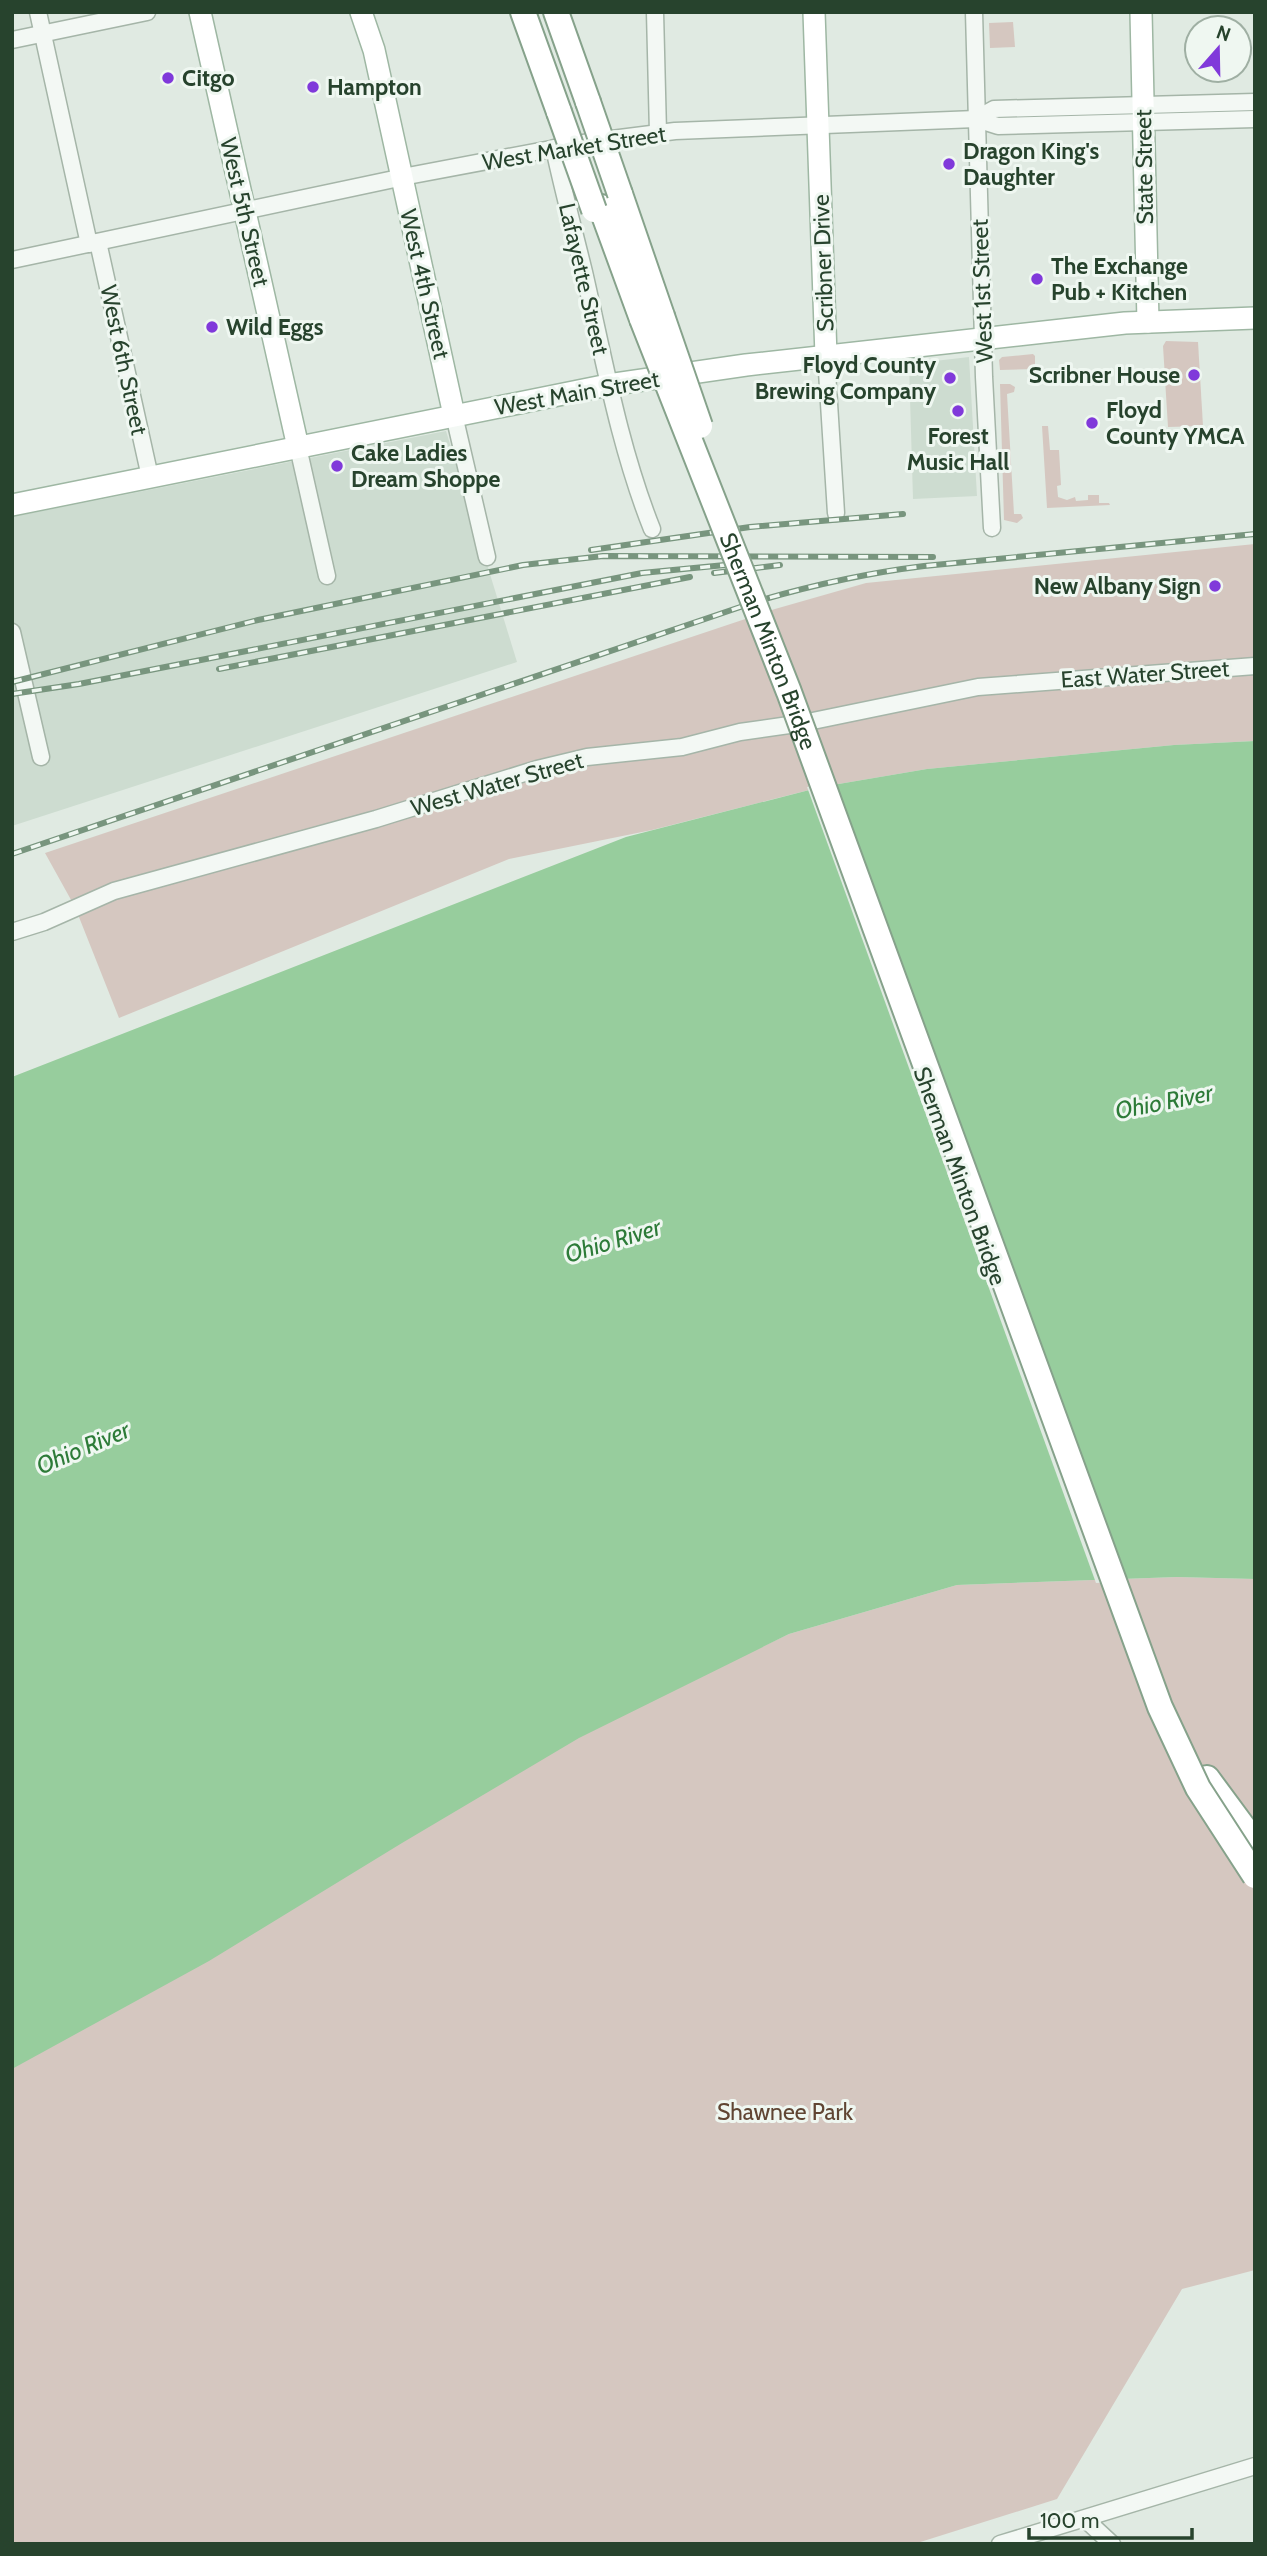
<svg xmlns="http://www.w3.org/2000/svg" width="1267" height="2556" viewBox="0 0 1267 2556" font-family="Cabin,sans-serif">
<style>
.built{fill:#cddcd0}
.green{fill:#d5c7c0}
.water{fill:#97cd9d}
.pier{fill:#e0eae2}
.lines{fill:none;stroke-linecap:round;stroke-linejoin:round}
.minor-casing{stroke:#a5b5a8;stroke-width:19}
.major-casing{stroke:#9eb7a3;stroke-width:24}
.highway-casing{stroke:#86a28b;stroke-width:28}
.minor{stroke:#f3f8f4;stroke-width:16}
.major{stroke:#fff;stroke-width:21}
.highway{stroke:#fff;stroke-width:24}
.rail-casing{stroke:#78957e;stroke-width:6}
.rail{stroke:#eff7f1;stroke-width:3.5;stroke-dasharray:10;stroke-linecap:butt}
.highway-bridge-casing{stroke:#86a28b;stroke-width:28;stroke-linecap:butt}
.highway-bridge{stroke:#fff;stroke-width:24}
.poi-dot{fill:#8039da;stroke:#eff7f1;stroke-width:2.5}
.labels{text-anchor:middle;stroke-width:6;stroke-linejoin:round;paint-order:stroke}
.poi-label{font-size:23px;font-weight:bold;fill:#27432d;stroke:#eff7f1;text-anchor:start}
.street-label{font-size:23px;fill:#27432d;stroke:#eff7f1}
.park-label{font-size:23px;fill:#604533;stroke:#eff7f1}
.water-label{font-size:24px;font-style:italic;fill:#2d7b38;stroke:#eff7f1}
</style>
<rect width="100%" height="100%" fill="#e0eae2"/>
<g class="built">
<path d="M 969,357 L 977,496 L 913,499 L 909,364 Z"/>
<path d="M 446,431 L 517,662 L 12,826 L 12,517 Z"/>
</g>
<g class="green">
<path d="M 1013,22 L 1015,47 L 990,48 L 989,23 Z"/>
<path d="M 1166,341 L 1198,342 L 1203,426 L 1168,427 L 1163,346 Z"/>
<path d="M 1033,354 L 1035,356 L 1035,369 L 1000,370 L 999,360 L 1002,357 Z"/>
<path d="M 1000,384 L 1010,384 L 1015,387 L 1014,392 L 1007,394 L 1014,514 L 1021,514 L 1023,518 L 1017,523 L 1004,520 Z"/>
<path d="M 1042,426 L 1048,426 L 1050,450 L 1059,450 L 1061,485 L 1057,486 L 1058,497 L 1067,500 L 1075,497 L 1076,501 L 1088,500 L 1088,495 L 1099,495 L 1099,503 L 1109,503 L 1110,505 L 1047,508 Z"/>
<path d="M 1255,544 L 1255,741 L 1174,745 L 927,769 L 821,787 L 652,830 L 509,859 L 119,1018 L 75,907 L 45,853 L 775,609 L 866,583 Z"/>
<path d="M 1177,1577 L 1255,1579 L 1255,2270 L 1182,2289 L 1057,2499 L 914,2544 L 12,2544 L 12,2059 L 343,1846 L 789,1634 L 957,1585 Z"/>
</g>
<path class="water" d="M 1255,741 L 1255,1579 L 1177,1577 L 957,1585 L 789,1634 L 579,1738 L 402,1843 L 209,1961 L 12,2069 L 12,1077 L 626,837 L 821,787 L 927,769 L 1174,745 Z"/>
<path class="pier" d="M 820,784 L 1120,1582 L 1096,1583 L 807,787 Z"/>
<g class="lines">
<defs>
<g id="minor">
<path d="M 38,12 L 89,244"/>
<path d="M 655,12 L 658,133"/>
<path d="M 974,12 L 984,377 L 992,528"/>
<path d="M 12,40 L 147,12"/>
<path d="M 976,119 L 994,109 L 1255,102"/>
<path d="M 554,148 C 563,190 574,231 584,272 C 604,359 619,446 652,529"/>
<path d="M 98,242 L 150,477"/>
<path d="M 12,260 L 413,175 L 588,142 L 675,131 L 976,119 L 998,126 L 1255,119"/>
<path d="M 826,356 L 836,513"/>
<path d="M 454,415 L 487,557"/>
<path d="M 298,447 L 327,576"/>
<path d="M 12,632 L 41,757"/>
<path d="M 12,932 L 44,922 L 114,891 L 376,819 L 537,769 L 587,757 L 682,747 L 740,732 L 803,723 L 978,687 L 1255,666"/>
<path d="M 1085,2519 L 1112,2544"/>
<path d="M 1000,2544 L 1255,2466"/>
</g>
<g id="major">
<path d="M 200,12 L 298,447"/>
<path d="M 361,12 L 374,50 L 454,415"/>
<path d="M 814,12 L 826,356"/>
<path d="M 1141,12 L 1148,322"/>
<path d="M 12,505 L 608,385 L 746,365 L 1125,323 L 1255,318"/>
</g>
<g id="highway">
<path d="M 523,12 L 559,112"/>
<path d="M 556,12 L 588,102"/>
<path d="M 620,194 L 662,316"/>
<path d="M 601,207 L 642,319"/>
<path d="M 1207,1778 L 1255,1843"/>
</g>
</defs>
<use href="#minor" class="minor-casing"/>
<use href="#major" class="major-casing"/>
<use href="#highway" class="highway-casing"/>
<use href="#minor" class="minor"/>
<use href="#major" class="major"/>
<use href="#highway" class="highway"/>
<defs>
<g id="rail">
<path d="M 591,550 L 750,527 L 903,514"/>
<path d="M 714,573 L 780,565"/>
<path d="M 219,669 L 690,577"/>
<path d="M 12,682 L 258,620 L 523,565 L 603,556 L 933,557"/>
<path d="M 12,694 L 79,684 L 642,573 L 725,565"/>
<path d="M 12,854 L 758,601 C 813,585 867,573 924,566 L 1255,534"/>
</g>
</defs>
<use href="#rail" class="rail-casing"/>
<use href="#rail" class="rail"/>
<defs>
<g id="highway-bridge">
<path d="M 588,102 L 620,194"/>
<path d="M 559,112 L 594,210"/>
<path d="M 662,316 L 700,426"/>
<path id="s1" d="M 642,319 L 789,692 L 1160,1707 L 1198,1788 L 1255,1876"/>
</g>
</defs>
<use href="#highway-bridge" class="highway-bridge-casing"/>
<use href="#highway-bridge" class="highway-bridge"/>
</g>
<g class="poi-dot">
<circle cx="168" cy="78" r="7"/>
<circle cx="313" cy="87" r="7"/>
<circle cx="949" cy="164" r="7"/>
<circle cx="1037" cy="279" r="7"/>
<circle cx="212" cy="327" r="7"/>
<circle cx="1194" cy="375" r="7"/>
<circle cx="950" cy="378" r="7"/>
<circle cx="958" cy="411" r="7"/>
<circle cx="1092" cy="423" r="7"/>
<circle cx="337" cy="466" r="7"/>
<circle cx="1215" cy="586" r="7"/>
</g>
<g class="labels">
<g class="poi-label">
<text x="182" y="86">Citgo</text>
<text x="327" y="95">Hampton</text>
<text x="963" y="159">Dragon King's<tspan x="963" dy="26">Daughter</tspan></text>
<text x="1051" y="274">The Exchange<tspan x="1051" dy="26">Pub + Kitchen</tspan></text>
<text x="226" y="335">Wild Eggs</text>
<text x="936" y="373" text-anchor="end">Floyd County<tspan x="936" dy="26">Brewing Company</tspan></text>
<text x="1180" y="383" text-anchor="end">Scribner House</text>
<text x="1106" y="418">Floyd<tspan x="1106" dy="26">County YMCA</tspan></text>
<text x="958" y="444" text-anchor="middle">Forest<tspan x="958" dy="26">Music Hall</tspan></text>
<text x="351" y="461">Cake Ladies<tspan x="351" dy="26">Dream Shoppe</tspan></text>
<text x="1201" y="594" text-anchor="end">New Albany Sign</text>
</g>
<g class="street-label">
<text transform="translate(574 148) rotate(-9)" y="8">West Market Street</text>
<text transform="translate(1144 167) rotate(-91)" y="8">State Street</text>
<text transform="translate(245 212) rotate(77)" y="8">West 5th Street</text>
<text transform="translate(823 263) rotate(-92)" y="8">Scribner Drive</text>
<text transform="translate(584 279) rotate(77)" y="8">Lafayette Street</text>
<text transform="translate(425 284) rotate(77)" y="8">West 4th Street</text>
<text transform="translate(982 291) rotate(-92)" y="8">West 1st Street</text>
<text transform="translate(124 360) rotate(78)" y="8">West 6th Street</text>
<text transform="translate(577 393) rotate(-10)" y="8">West Main Street</text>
<text dy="8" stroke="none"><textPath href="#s1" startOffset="346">Sherman Minton Bridge</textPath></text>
<text transform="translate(1145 674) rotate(-4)" y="8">East Water Street</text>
<text transform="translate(497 784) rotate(-16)" y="8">West Water Street</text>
<text transform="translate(960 1176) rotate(70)" y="8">Sherman Minton Bridge</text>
</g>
<g class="park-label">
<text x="785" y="2120">Shawnee Park</text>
</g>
<g class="water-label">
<text transform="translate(1164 1102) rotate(-11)" y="8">Ohio River</text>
<text transform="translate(613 1241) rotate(-17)" y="8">Ohio River</text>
<text transform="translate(83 1448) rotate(-23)" y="8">Ohio River</text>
</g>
</g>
<rect width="1267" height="2556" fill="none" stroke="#27432d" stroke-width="28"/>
<g transform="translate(1218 49) rotate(20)"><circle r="33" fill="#eff7f1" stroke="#9fafa3" stroke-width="2"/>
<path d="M0-5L12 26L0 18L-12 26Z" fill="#8039da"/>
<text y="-10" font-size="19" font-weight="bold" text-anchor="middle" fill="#27432d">N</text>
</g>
<path d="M1029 2528v10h163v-10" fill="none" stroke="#27432d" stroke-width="3.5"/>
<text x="1040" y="2528" font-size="21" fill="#27432d" stroke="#eff7f1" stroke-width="5" paint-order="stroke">100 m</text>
</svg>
